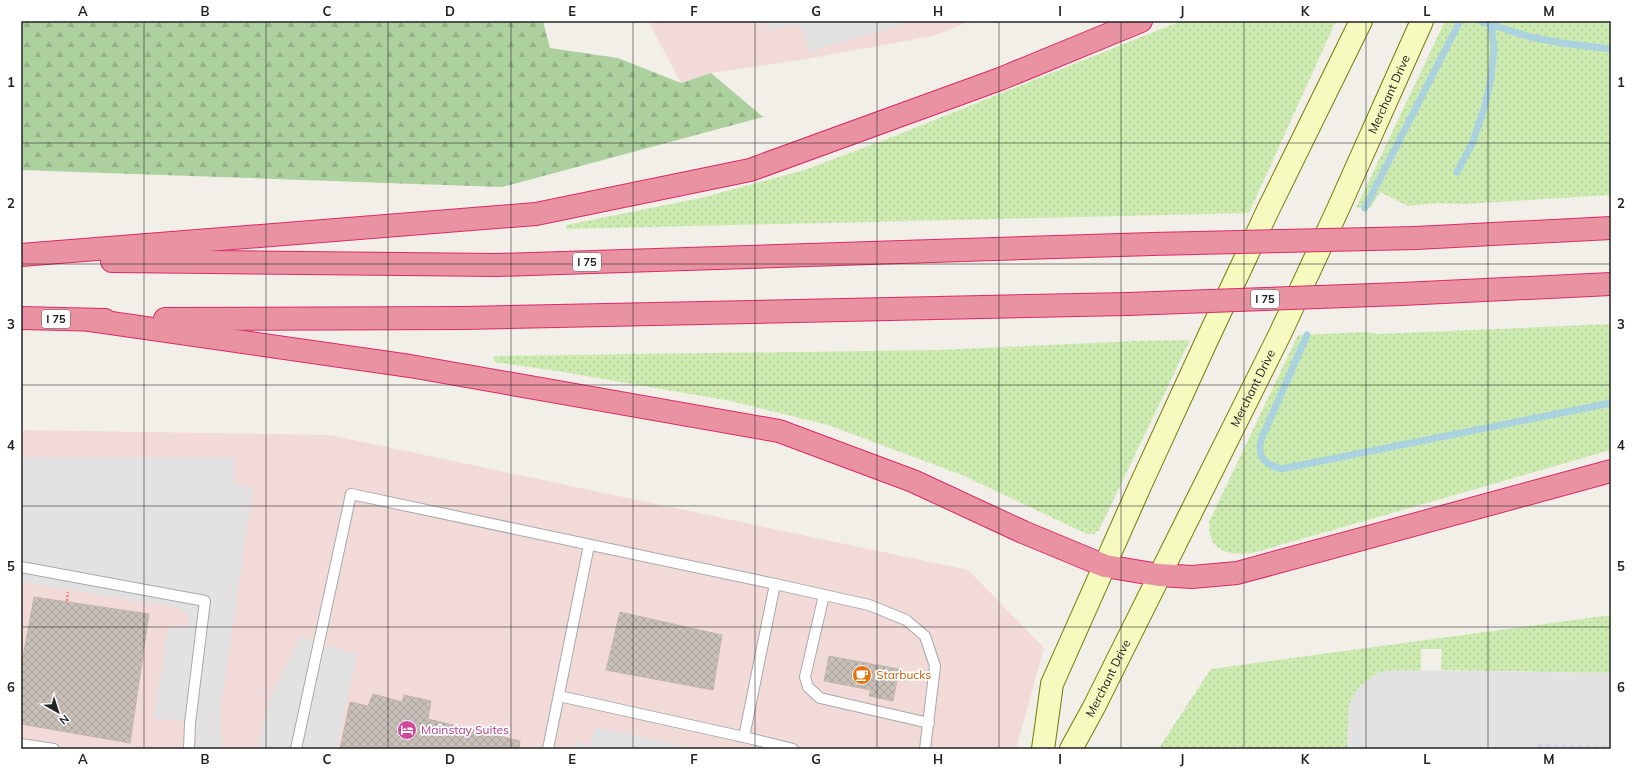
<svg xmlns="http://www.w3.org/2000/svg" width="1632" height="770" viewBox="0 0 1632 770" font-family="Mulish,sans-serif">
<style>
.commercial{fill:#f2dad9}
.grass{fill:url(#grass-dots)}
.forest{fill:url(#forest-firs)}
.parking{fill:#e2e2e2}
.plaza{fill:url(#plaza-grid)}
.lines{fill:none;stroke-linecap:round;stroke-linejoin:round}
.stream{stroke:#aad3df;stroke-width:7}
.building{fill:url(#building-cross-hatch);stroke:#c4b6ab}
.lane-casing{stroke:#a9a9a9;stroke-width:12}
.secondary-casing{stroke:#707d05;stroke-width:24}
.highway-casing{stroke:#dc2a67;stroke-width:24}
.path{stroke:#fa8072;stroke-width:2.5;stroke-dasharray:2 2;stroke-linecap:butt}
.lane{stroke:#fff;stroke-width:10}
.secondary{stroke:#f7fabf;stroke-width:22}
.highway{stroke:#e892a2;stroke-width:22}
.highway-bridge-casing{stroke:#dc2a67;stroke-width:24;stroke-linecap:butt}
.highway-bridge{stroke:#e892a2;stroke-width:22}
.grid{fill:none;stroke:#222;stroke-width:1;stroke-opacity:0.55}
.labels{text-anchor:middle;stroke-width:3.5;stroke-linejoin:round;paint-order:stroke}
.shield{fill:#fff;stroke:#646464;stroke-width:1}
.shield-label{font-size:11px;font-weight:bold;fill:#222}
.street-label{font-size:12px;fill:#222;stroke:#fff}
.food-label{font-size:12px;fill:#c56008;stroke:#fff;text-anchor:start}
.hotel-label{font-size:12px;fill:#b23c85;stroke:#fff;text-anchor:start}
.neatline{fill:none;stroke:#222;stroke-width:1.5}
.grid-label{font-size:13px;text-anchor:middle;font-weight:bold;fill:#222}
</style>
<defs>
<pattern id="grass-dots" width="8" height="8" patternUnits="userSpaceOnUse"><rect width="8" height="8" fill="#cdebb0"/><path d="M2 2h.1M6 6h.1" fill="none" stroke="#b0c997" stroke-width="1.8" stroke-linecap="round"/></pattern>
<pattern id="forest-firs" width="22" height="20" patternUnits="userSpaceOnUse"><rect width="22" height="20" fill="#add19e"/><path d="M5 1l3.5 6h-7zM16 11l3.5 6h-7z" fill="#95b388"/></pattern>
<pattern id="plaza-grid" width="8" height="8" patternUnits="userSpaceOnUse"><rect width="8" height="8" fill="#dddde8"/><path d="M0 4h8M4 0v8" fill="none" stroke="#bdbdc7"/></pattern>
<pattern id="building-cross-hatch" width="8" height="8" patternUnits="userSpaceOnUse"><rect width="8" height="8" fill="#c7bfb8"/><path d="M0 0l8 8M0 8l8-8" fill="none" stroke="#aba49e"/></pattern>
</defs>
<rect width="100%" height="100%" fill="#f2efe9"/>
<g class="commercial">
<path d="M 648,21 L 971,21 L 933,36 L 800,60 L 711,73 L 681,83 Z"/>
<path d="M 21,430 L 330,435 L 968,570 L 1044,648 L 1016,749 L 21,749 Z"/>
</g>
<g class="grass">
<path d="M 1181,21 L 1336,21 L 1249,213 L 566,229 L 566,225 L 701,198 L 804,170 L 892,137 Z"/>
<path d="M 1445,21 L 1594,21 L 1611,24 L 1611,195 L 1464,204 L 1435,203 L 1408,206 L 1380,192 L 1371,207 L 1356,208 Z"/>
<path d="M 1611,324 L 1611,450 L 1253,553 C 1238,555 1214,554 1210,535 C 1209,531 1210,526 1209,522 L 1298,335 L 1366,332 L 1378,334 Z"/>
<path d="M 1190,340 L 1099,530 L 1094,534 L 1087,534 L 962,475 L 828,425 L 731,401 L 557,371 L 494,362 L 494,356 L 939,350 L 1134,341 Z"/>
<path d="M 1611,615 L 1611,673 L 1441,670 L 1442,649 L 1421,649 L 1421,671 L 1383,671 L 1349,706 L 1347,749 L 1158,749 L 1211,669 Z"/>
</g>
<path class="forest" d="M 21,21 L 543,21 L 550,48 L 618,58 L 681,83 L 711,73 L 763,117 L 502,187 L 21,170 Z"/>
<g class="parking">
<path d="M 766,21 L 913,21 L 810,52 L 803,31 L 798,25 L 791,24 L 769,31 Z"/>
<path d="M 21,457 L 234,457 L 234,482 L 240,485 L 253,488 L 220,712 L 223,749 L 197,749 L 194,721 L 154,719 L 169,626 L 188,626 L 190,621 L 186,614 L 177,607 L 21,582 Z"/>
<path d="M 301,637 L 357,655 L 336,749 L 258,749 L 265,716 L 273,692 Z"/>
<path d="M 1396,670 L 1611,673 L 1611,749 L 1347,749 L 1349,706 L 1353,696 L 1360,686 L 1376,674 L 1383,671 Z"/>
<path d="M 595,727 L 696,749 L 573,749 L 575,742 L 590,746 Z"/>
</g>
<path class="plaza" d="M 1538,744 L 1611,746 L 1611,749 L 1539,749 Z"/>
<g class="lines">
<g class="stream">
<path d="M 1480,21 L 1530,37 L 1562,43 L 1611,49"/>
<path d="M 1457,172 L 1472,144 L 1485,106 L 1491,77 L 1494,48 L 1491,25"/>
<path d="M 1365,208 L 1460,21"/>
<path d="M 1307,335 L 1261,440 C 1257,458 1265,464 1281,469 L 1611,403"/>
</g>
</g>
<g class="building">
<path d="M 34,597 L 149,614 L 130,743 L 21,724 L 21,668 Z"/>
<path d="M 620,612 L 722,635 L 713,690 L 606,670 Z"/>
<path d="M 829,656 L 899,669 L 893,701 L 869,696 L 871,690 L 824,681 Z"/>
<path d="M 373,694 L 402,702 L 404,695 L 431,701 L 428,719 L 520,741 L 519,749 L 340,749 L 350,702 L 368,706 Z"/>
</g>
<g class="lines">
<defs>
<g id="lane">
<path d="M 21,567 L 205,601 L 190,723 L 189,749"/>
<path d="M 824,595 L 805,677 L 808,687 L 820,698 L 929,723"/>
<path d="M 559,696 L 744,737 L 793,749"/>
<path d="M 744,737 L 775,584 L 869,605 L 906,620 L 925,636 L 935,666 L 925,749"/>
<path d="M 21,744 L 54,749"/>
<path d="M 296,749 L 351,494 L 775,584"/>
<path d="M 548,749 L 589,545"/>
</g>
<g id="secondary">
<path d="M 1043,749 L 1052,684 L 1140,486 L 1207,340 L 1268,210 L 1361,21"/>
<path id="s1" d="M 1071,749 L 1094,707 L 1280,334 L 1338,209 L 1422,21"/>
</g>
<g id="highway">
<path d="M 1416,238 L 1611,228"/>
<path d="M 21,255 L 536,214 L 750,170 L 1000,79 L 1141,21"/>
<path d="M 112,261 L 498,265 L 1152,244"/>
<path d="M 1402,294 L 1611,284"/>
<path d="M 21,318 L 105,320"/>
<path d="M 165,319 L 465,318 L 1128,304"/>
<path d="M 90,320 L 410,366 L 779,431 L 913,481 L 1023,532 L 1105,566 L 1159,575 L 1192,577 L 1237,573 L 1611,471"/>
</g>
</defs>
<use href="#lane" class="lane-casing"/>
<use href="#secondary" class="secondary-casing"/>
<use href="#highway" class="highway-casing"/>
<path class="path" d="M 67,601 L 68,592"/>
<use href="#lane" class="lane"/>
<use href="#secondary" class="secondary"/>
<use href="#highway" class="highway"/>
<defs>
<g id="highway-bridge">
<path d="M 1152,244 L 1416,238"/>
<path d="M 1128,304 L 1402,294"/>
</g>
</defs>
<use href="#highway-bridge" class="highway-bridge-casing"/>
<use href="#highway-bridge" class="highway-bridge"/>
</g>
<path class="grid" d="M 144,21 L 144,749M 266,21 L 266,749M 388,21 L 388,749M 511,21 L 511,749M 633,21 L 633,749M 755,21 L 755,749M 877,21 L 877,749M 999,21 L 999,749M 1121,21 L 1121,749M 1244,21 L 1244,749M 1366,21 L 1366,749M 1488,21 L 1488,749M 21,143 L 1611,143M 21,264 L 1611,264M 21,385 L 1611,385M 21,506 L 1611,506M 21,627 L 1611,627"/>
<defs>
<symbol id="cafe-disc" viewBox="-11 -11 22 22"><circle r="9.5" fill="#e8710a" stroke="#fff"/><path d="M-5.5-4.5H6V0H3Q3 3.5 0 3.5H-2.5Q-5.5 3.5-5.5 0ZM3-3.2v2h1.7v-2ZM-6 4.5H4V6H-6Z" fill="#fff"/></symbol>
<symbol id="hotel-disc" viewBox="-11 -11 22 22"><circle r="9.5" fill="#d1479c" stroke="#fff"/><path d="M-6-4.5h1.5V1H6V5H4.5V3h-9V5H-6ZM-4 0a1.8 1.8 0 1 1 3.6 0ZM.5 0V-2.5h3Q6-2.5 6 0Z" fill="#fff"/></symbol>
</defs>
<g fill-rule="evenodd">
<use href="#cafe-disc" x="851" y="664" width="22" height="22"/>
<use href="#hotel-disc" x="396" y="719" width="22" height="22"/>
</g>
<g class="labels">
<g class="shield">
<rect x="573" y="253" width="28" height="18" rx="3"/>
<rect x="1251" y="290" width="28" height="18" rx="3"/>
<rect x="42" y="310" width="28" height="18" rx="3"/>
</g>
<g class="shield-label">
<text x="587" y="266">I 75</text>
<text x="1265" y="303">I 75</text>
<text x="56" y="323">I 75</text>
</g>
<g class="street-label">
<text dy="4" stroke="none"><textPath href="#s1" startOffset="728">Merchant Drive</textPath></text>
<text dy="4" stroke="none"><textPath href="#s1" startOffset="404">Merchant Drive</textPath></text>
<text dy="4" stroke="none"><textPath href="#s1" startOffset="80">Merchant Drive</textPath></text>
</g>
<g class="food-label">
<text x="876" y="679">Starbucks</text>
</g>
<g class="hotel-label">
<text x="421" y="734">Mainstay Suites</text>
</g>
</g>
<rect width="1632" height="770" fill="none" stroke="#ffffff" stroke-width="44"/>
<g transform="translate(58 712) rotate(141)" stroke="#ffffff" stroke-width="3" paint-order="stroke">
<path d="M0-3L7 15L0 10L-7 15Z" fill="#222222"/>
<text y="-6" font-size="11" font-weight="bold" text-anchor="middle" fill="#222222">N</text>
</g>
<rect x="22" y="22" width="1588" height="726" class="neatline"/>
<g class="grid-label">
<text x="83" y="16">A</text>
<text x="205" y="16">B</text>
<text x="327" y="16">C</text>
<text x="450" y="16">D</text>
<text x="572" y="16">E</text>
<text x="694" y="16">F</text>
<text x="816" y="16">G</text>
<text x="938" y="16">H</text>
<text x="1060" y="16">I</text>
<text x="1182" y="16">J</text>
<text x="1305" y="16">K</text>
<text x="1427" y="16">L</text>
<text x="1549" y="16">M</text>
<text x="11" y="87">1</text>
<text x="1621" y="87">1</text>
<text x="11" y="208">2</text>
<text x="1621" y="208">2</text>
<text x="11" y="329">3</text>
<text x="1621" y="329">3</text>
<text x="11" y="450">4</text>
<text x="1621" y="450">4</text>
<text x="11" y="571">5</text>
<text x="1621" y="571">5</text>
<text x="11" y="692">6</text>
<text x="1621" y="692">6</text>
<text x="83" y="764">A</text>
<text x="205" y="764">B</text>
<text x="327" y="764">C</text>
<text x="450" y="764">D</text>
<text x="572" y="764">E</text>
<text x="694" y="764">F</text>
<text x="816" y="764">G</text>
<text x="938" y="764">H</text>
<text x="1060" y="764">I</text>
<text x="1182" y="764">J</text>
<text x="1305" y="764">K</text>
<text x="1427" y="764">L</text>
<text x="1549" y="764">M</text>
</g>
</svg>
